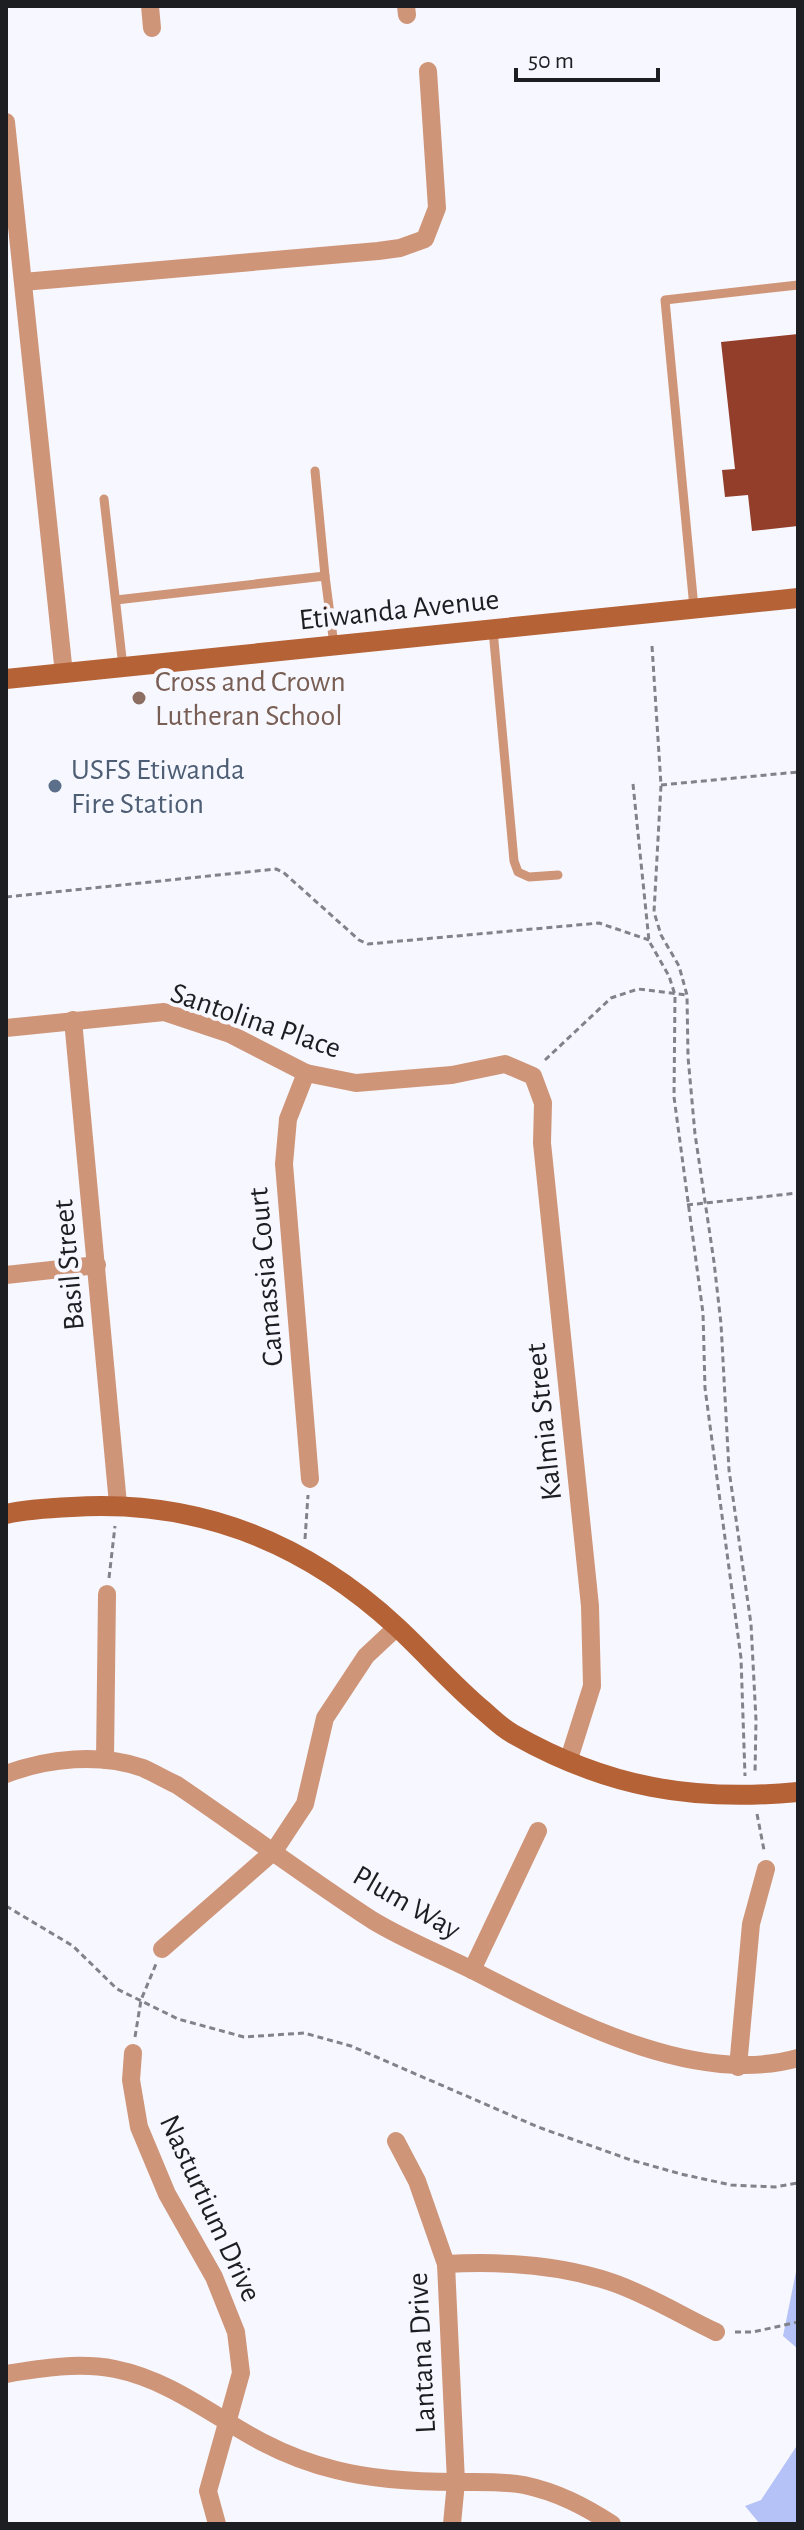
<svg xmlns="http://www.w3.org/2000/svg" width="804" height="2530" viewBox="0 0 804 2530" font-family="'Alegreya Sans',sans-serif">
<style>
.green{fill:#b5c2f8}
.building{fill:#923e2b}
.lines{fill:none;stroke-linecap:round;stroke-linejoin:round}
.path{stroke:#828388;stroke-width:3;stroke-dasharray:6 4;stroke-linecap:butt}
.lane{stroke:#cf9579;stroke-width:9}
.street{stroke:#cf9579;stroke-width:18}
.secondary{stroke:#b56237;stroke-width:20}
.education-dot{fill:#8d6e63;stroke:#f7f8ff;stroke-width:3}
.service-dot{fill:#5c6f8a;stroke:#f7f8ff;stroke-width:3}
.labels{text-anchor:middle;stroke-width:8;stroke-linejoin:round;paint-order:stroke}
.street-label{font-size:30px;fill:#1d1e22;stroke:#f7f8ff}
.education-label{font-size:30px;fill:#785e54;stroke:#f7f8ff;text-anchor:start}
.service-label{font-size:30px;fill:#4e5e75;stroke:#f7f8ff;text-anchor:start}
</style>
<rect width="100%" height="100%" fill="#f7f8ff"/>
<g class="green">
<path d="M 798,2262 L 798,2349 L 783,2336 Z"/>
<path d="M 798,2444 L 798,2524 L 760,2524 L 745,2506 L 761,2500 Z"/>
</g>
<path class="building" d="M 798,334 L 798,526 L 752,531 L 748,495 L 725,497 L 722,470 L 735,469 L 721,342 Z"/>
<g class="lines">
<g class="path">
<path d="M 652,646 L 661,785 L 654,912 L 661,935 L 679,966 L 687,995 L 688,1057 L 695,1134 L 714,1262 L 721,1324 L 729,1470 L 751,1624 L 756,1720 L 755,1774"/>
<path d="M 633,784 L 649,941 L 669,976 L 675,995 L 674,1097 L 703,1313 L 705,1388 L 741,1658 L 745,1776"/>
<path d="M 661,785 L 798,772"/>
<path d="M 6,897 L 276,869 L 283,872 L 359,940 L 368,944 L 599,923 L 649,940"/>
<path d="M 545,1060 L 611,998 L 638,989 L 687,995"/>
<path d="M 687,1205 L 798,1193"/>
<path d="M 305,1539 L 308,1495"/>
<path d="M 109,1578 L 115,1526"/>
<path d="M 757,1814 L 764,1850"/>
<path d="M 6,1906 L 73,1946 L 117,1989 L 178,2019 L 244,2037 L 304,2033 L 351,2046 L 538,2127 L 631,2160 L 681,2174 L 731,2185 L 775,2187 L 798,2183"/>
<path d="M 135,2037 L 141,2000 L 156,1964"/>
<path d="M 735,2332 L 753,2332 L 798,2322"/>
</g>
<g class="lane">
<path d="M 315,471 L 325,576"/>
<path d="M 104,499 L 123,667"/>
<path d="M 116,600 L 325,576 L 334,645"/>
<path d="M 694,608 L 665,300 L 798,285"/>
<path d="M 493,630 L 514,861 L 518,872 L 529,877 L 558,875"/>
</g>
<g class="street">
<path d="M 150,6 L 152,28"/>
<path d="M 406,6 L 407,15"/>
<path d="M 6,122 L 64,674"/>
<path d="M 23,282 L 378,251 L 400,248 L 425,239 L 437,208 L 428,71"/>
<path d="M 73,1020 L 118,1504"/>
<path d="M 6,1028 L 164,1012 L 230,1034 L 306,1073 L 356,1083 L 452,1075 L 505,1064 L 533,1076 L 543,1103 L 542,1143 L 590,1606 L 592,1686 L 568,1762"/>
<path d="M 306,1073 L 288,1119 L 284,1164 L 310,1479"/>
<path d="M 6,1275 L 97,1265"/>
<path d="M 105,1760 L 107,1594"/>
<path d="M 6,1774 C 48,1758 100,1753 143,1768 C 154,1773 166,1780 177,1785 C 242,1829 306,1877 372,1920 C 403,1939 438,1953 470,1969 C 563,2016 692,2088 798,2058"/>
<path d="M 162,1949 L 274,1851 L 305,1804 L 325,1718 L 366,1656 L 397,1627"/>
<path d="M 472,1970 L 538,1831"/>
<path d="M 133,2053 L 131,2080 L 139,2127 L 167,2194 L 214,2277 L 236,2332 L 241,2373 L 208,2491 L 217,2524"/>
<path d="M 738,2067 L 751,1924 L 766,1869"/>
<path d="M 396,2141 L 417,2181 L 446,2264 L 456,2482 L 452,2524"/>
<path d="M 446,2264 C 502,2261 557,2264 611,2282 C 647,2294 682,2316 716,2332"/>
<path d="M 6,2374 C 42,2368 79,2362 115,2369 C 170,2380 213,2416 262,2442 C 285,2454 311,2464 336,2470 C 375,2480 416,2482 457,2482 C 479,2482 502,2481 524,2485 C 557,2492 584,2506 612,2524"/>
</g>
<g class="secondary">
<path d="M 6,679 L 798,598"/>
<path d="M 6,1514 C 28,1509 50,1508 72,1507 C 198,1499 305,1542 397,1627 C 427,1655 452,1684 484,1711 C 493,1719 502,1728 513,1734 C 606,1787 692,1802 798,1792"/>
</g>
</g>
<circle class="education-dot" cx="139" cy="698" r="8"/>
<circle class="service-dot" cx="55" cy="786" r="8"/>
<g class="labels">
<g class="street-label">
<text transform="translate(399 609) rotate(-6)" y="10">Etiwanda Avenue</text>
<text transform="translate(256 1020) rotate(19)" y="10">Santolina Place</text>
<text transform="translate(68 1265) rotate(-95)" y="10">Basil Street</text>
<text transform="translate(265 1277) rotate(-95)" y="10">Camassia Court</text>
<text transform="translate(543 1422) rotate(-96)" y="10">Kalmia Street</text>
<text transform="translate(407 1902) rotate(30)" y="10">Plum Way</text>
<text transform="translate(211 2208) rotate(65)" y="10">Nasturtium Drive</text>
<text transform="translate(421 2353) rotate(-93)" y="10">Lantana Drive</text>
</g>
<g class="education-label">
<text x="155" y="691">Cross and Crown<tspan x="155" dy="34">Lutheran School</tspan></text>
</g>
<g class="service-label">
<text x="71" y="779">USFS Etiwanda<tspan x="71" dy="34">Fire Station</tspan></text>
</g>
</g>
<rect width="804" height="2530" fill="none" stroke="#1d1e22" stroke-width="16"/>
<path d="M516 68v12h142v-12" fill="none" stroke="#1d1e22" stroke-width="4"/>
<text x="528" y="68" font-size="24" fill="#1d1e22" stroke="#f7f8ff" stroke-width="6" paint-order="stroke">50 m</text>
</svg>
